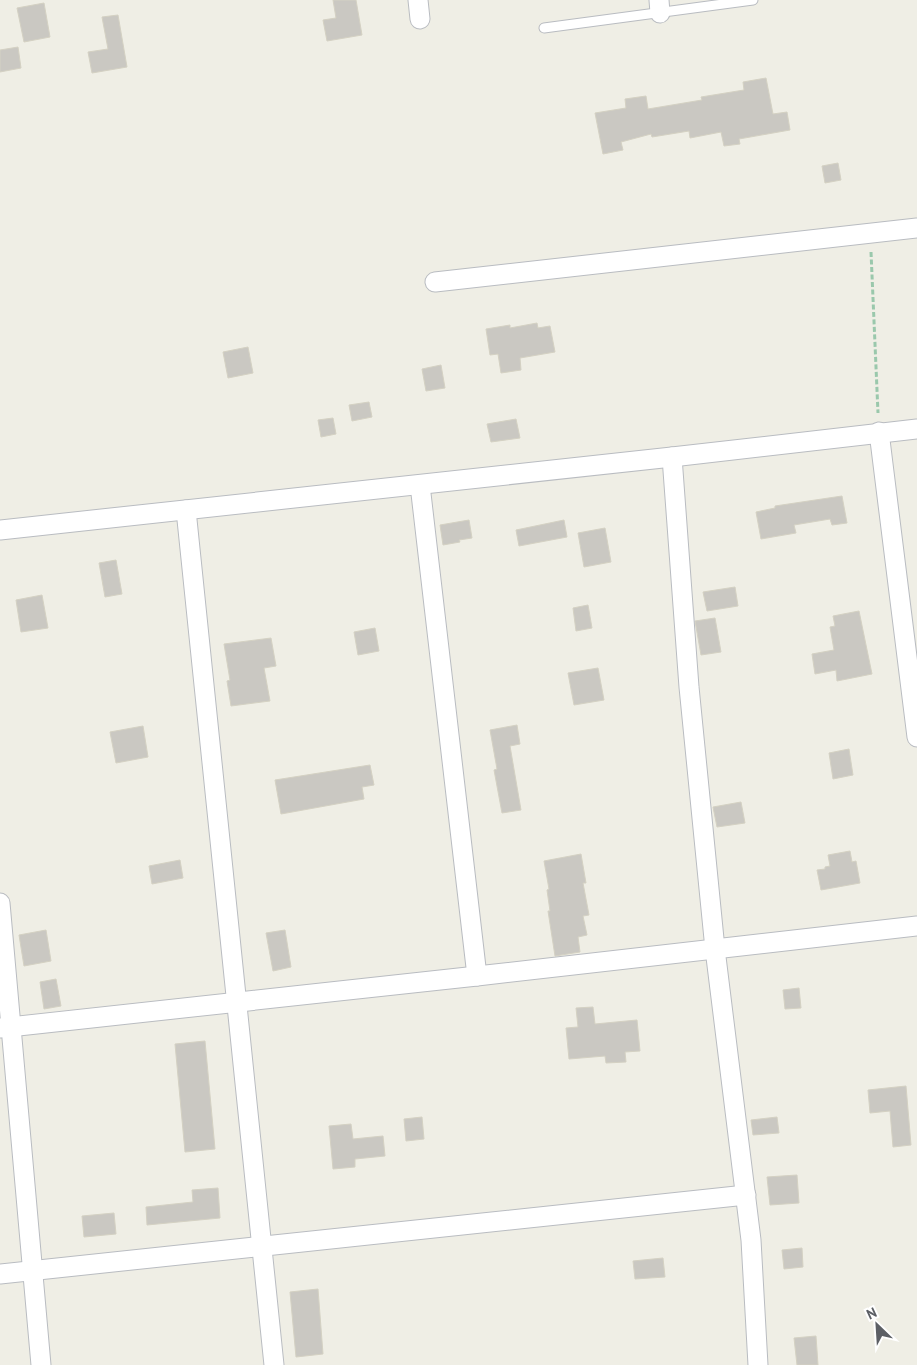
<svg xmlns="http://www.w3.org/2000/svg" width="917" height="1365" viewBox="0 0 917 1365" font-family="'PT Sans',sans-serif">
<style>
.building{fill:#cac8c2;stroke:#d4d1c3}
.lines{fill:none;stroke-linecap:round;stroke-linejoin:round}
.service-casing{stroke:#b9bcc1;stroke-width:11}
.minor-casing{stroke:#b9bcc1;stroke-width:21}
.path{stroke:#9ac8ac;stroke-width:3;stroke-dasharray:5 2.5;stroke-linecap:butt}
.service{stroke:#fff;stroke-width:9}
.minor{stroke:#fff;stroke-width:19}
</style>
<rect width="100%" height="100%" fill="#efeee5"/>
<g class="building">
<path d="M 333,0 L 356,0 L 362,35 L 327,41 L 323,20 L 336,18 Z"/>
<path d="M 44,3 L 50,37 L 24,42 L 17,8 Z"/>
<path d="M 118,15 L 127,67 L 92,73 L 88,52 L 108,49 L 102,17 Z"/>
<path d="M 18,47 L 21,68 L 0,72 L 0,50 Z"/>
<path d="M 766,78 L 773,114 L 787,112 L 790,130 L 739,139 L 740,144 L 724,146 L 721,132 L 690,138 L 689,131 L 652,137 L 651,134 L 621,142 L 623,150 L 603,154 L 595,113 L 626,108 L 625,99 L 646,96 L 648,109 L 702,100 L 701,97 L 744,90 L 743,82 Z"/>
<path d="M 838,163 L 841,180 L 825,183 L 822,166 Z"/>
<path d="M 537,323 L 538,328 L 550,326 L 555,352 L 520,358 L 521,370 L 501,373 L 498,354 L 490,355 L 486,329 L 510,325 L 510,328 Z"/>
<path d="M 248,347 L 253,373 L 228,378 L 223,352 Z"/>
<path d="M 441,365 L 445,388 L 426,391 L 422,369 Z"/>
<path d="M 369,402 L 372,417 L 352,421 L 349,405 Z"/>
<path d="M 333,418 L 336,434 L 321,437 L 318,420 Z"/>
<path d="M 516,419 L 520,438 L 491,442 L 487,424 Z"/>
<path d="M 842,496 L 847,523 L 832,525 L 830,519 L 794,525 L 796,533 L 761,539 L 756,512 L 775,508 L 775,506 Z"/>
<path d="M 469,520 L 472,538 L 459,540 L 460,542 L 443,545 L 440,525 Z"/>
<path d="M 564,520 L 567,537 L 519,546 L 516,530 Z"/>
<path d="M 605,528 L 611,562 L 584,567 L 578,533 Z"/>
<path d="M 116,560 L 122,594 L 105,597 L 99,563 Z"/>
<path d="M 735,587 L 738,606 L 707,611 L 703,592 Z"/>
<path d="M 42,595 L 48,628 L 21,632 L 16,600 Z"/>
<path d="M 588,605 L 592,628 L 576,631 L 573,608 Z"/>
<path d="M 859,611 L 872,674 L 837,681 L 836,670 L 815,674 L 812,654 L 834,650 L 830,627 L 835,626 L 833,616 Z"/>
<path d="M 715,618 L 721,652 L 701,655 L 695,621 Z"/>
<path d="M 375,628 L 379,651 L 358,655 L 354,632 Z"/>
<path d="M 271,638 L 276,666 L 264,668 L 270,701 L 231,706 L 227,681 L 230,680 L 224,644 Z"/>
<path d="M 598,668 L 604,700 L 574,705 L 568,673 Z"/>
<path d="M 517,725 L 520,744 L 510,746 L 521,810 L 502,813 L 494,770 L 497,769 L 490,730 Z"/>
<path d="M 143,726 L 148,757 L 116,763 L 110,732 Z"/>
<path d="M 849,749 L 853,775 L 833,779 L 829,753 Z"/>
<path d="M 370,765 L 374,785 L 362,787 L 364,799 L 281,814 L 275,780 Z"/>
<path d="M 741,802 L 745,823 L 717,827 L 713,807 Z"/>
<path d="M 850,851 L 852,862 L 856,861 L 860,883 L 821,890 L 817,870 L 825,869 L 825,867 L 830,866 L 828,855 Z"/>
<path d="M 581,854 L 586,883 L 583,883 L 589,915 L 583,916 L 587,935 L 578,937 L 580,952 L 555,956 L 548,911 L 550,911 L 547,890 L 549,889 L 544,861 Z"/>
<path d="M 180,860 L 183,878 L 152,884 L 149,866 Z"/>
<path d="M 46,930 L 51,961 L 24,966 L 19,935 Z"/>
<path d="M 285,930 L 291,967 L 273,971 L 266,933 Z"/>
<path d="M 56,979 L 61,1006 L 44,1009 L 40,982 Z"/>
<path d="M 799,988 L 801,1008 L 785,1009 L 783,990 Z"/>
<path d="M 593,1007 L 595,1024 L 637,1020 L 640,1051 L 625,1052 L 626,1062 L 606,1063 L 605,1056 L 569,1059 L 566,1028 L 578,1027 L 576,1008 Z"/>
<path d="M 205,1041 L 215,1149 L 185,1152 L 175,1044 Z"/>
<path d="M 906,1086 L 911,1145 L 893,1147 L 890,1111 L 870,1113 L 868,1090 Z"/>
<path d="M 422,1117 L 424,1139 L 406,1141 L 404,1119 Z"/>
<path d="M 777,1117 L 779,1133 L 753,1135 L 751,1120 Z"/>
<path d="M 351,1124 L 353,1139 L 383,1136 L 385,1156 L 355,1159 L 355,1167 L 333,1169 L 329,1126 Z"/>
<path d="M 797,1175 L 799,1203 L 770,1205 L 767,1177 Z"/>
<path d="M 218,1188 L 220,1218 L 147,1225 L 146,1207 L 193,1202 L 192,1190 Z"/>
<path d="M 114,1213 L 116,1234 L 84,1237 L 82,1216 Z"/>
<path d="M 802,1248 L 803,1267 L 784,1269 L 782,1250 Z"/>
<path d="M 663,1258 L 665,1277 L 635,1279 L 633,1261 Z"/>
<path d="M 318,1289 L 323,1354 L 296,1357 L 290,1292 Z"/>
<path d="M 816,1336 L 818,1365 L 797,1365 L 794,1338 Z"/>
</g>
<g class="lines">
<defs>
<path id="service" d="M 544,28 L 753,0"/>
<g id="minor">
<path d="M 418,0 L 420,19"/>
<path d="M 659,0 L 660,13"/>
<path d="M 435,282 L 917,228"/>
<path d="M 879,432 L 917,737"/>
<path d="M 672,457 L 689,687 L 715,949 L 751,1240 L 758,1365"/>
<path d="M 420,485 L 477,976"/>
<path d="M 186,510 L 274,1365"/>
<path d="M 0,530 L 672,457 L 917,429"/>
<path d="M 0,903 L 41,1365"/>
<path d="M 0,1028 L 477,976 L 917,926"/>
<path d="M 0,1274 L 746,1195"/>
</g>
</defs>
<use href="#service" class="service-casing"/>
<use href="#minor" class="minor-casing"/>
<path class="path" d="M 871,252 L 878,413"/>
<use href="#service" class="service"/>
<use href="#minor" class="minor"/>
</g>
<g transform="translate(877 1325) rotate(335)" stroke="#ffffff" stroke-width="4" paint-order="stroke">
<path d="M0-4L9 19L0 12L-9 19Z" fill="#5c5f65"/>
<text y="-8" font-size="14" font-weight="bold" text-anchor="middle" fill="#5c5f65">N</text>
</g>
</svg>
